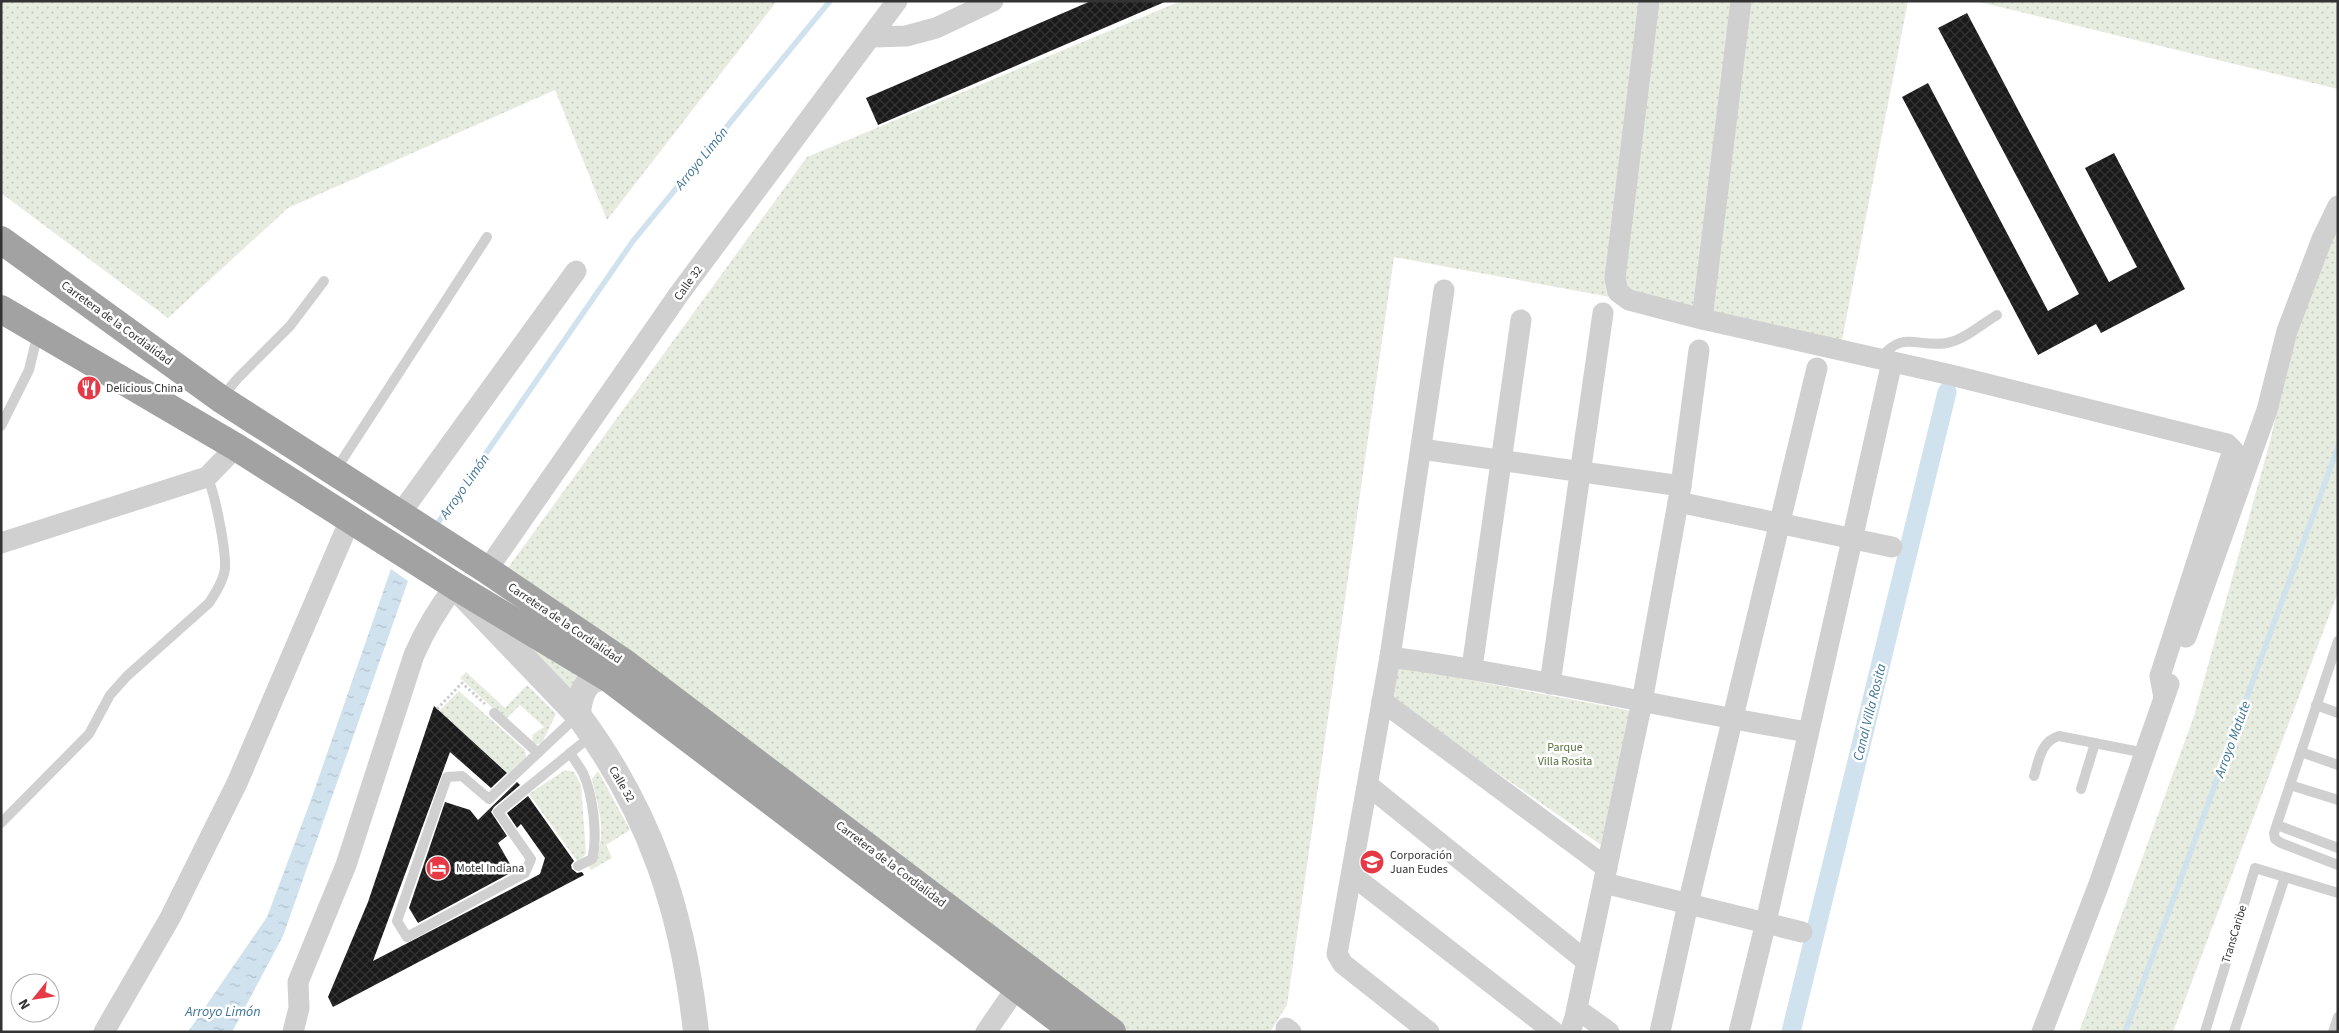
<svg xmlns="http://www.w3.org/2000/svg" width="2339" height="1033" viewBox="0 0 2339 1033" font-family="'Source Sans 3',sans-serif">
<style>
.grass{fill:url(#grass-dots)}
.water{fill:url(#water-ripples)}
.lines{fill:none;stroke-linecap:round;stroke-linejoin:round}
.stream{stroke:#cfe2ee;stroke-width:5.5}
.canal{stroke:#cfe2ee;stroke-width:19}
.building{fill:url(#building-cross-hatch)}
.path{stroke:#cdcdcd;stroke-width:3;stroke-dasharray:2.5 2.5;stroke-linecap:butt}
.service{stroke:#d0d0d0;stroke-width:10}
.minor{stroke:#d0d0d0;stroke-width:21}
.tertiary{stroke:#d0d0d0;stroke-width:26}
.trunk{stroke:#a2a2a2;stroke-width:28}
.labels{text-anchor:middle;stroke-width:5;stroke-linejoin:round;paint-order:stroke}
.street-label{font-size:12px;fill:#333;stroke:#fff}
.poi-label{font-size:12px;fill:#333;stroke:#fff;text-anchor:start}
.park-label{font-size:12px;fill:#56703f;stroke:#fff}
.water-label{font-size:14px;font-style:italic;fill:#3f7597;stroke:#fff}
</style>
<defs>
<pattern id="grass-dots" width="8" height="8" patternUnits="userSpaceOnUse" patternTransform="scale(1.25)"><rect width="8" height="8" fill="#e6ecdf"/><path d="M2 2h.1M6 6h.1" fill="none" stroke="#c6cbc0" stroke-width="1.8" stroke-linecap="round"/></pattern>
<pattern id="water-ripples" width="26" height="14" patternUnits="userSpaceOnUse" patternTransform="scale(1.25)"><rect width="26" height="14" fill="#cfe2ee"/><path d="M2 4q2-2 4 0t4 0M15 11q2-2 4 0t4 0" fill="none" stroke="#b2c2cd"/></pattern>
<pattern id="building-cross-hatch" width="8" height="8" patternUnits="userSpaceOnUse" patternTransform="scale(1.25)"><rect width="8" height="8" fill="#1a1a1a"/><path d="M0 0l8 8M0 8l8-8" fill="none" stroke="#333"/></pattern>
</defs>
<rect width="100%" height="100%" fill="#fff"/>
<g class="grass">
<path d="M 1,1 L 777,1 L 607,220 L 555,90 L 288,208 L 168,318 L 1,193 Z"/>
<path d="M 1181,1 L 1908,1 L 1842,340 L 1394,257 L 1287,1005 L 1270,1032 L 1126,1032 L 507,569 L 807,157 Z"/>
<path d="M 1975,1 L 2338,1 L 2338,89 Z"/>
<path d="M 2338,221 L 2338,592 L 2173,1032 L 2079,1032 L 2194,716 L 2271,438 L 2303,289 Z"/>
<path d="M 469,599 L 594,677 L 572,691 Z"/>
<path d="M 1395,666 L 1632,711 L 1601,845 L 1390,698 Z"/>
<path d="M 466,672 L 505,708 L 527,685 L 556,714 L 542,743 L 534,745 L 532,739 L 533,734 L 544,727 L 520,705 L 507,718 L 496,711 L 460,678 Z"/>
<path d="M 459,691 L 525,750 L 526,757 L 509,774 L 439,711 Z"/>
<path d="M 565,770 L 574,772 L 581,785 L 586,854 L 578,862 L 529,794 Z"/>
<path d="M 598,771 L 630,830 L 606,845 L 612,858 L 591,870 L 589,867 C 611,841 598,808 592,779 Z"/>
</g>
<path class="water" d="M 391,569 L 408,581 L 283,936 L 232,1032 L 188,1032 L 267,917 L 312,797 Z"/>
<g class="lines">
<g class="stream">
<path d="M 435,527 L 633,241 L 830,1"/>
<path d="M 2125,1032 L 2338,447"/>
</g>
<path class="canal" d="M 1791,1032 L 1947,392"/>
</g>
<g class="building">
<path d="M 1091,1 L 1167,1 L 878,125 L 866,98 Z"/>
<path d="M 1967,13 L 2109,282 L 2137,267 L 2085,168 L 2114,153 L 2185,289 L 2101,333 L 2096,324 L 2038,355 L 1902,97 L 1928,83 L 2048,311 L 2079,294 L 1938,28 Z"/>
<path d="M 434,706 L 507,773 L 491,788 L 450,752 L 373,961 L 540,874 L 545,858 L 521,824 L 517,828 L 507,813 L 528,796 L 574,861 L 571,865 L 572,869 L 577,873 L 582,872 L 584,875 L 333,1007 L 328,997 L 368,902 Z"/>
<path d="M 517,782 L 520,785 L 494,807 L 491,812 L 507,836 L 498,843 L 514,871 L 418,923 L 409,908 L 445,802 L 470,810 L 478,820 Z"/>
</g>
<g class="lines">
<path class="path" d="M 437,709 L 462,683 L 485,704"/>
<g class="service">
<path d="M 1880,359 C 1903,329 1916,348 1947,343 C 1964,340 1982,324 1997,315"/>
<path d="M 221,398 L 238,378 L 290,326 L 324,281"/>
<path d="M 1,426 L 29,370 L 36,341 L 43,335"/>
<path d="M 335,471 L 487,237"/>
<path d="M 2338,641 L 2274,833 L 2275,839 L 2281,843 L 2338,865"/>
<path d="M 2316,705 L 2338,713"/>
<path d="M 494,713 L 538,753"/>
<path d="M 577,716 L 489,799 L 462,776 L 447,777 L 397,921 L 407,937 L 525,873 L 531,859 L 498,812 L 591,736"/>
<path d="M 2301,752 L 2338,765"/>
<path d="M 570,753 C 574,759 579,766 583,773 C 593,795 598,836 592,859 L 578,866"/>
<path d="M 2034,776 C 2039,760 2041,741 2059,736 L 2145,753"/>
<path d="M 2290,785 L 2338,800"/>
<path d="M 2081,789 L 2095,743"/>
<path d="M 1,823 L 89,734 L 110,695 L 127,676 L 209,603 C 215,594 224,580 225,568 C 226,550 215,492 207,477"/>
<path d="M 2277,825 L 2338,848"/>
<path d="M 2205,1032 L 2255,868 L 2338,893"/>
<path d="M 2234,1032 L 2285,877"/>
<path d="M 2333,1032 L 2338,1017"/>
</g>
<g class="minor">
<path d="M 1649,1 L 1615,278 L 1618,292 L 1629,300 L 1702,319 L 1951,375 L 2227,444 L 2233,450 L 2160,676 L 2164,698"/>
<path d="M 872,37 L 906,36 L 936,28 L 993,1"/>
<path d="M 1702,319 L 1741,1"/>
<path d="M 1421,449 L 1681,486"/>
<path d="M 1678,502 L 1892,547"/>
<path d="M 400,514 L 576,271"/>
<path d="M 1,543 L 207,477 L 236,447"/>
<path d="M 487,570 L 679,294 L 897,1"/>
<path d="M 2186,637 L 2267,410 L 2287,331 L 2322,239 L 2338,206"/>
<path d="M 1390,657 C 1531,676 1669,709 1808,732"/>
<path d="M 1472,668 L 1521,320"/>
<path d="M 1550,684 L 1603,313"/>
<path d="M 1382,701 L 1607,868"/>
<path d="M 1369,786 L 1586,961"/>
<path d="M 1352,875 L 1554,1032"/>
<path d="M 1604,883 L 1802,932"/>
<path d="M 1577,1009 L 1609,1032"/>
<path d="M 1286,1028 L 1291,1032"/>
<path d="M 104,1032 L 170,918 L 237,783 L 350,520"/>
<path d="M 293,1032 L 299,1008 L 298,982 L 346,865 L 414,655 C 425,630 438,608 455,586"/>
<path d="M 986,1032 L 1017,987"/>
<path d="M 1429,1032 L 1343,964 L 1337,954 L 1390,657 L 1444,290"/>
<path d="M 1570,1032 L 1575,1017 L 1642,702 L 1681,486 L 1699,350"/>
<path d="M 1660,1032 L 1688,904 L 1817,368"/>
<path d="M 1739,1032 L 1766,922 L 1892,362"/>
<path d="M 2042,1032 L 2099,884 L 2169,684"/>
</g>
<g class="tertiary">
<path d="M 464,596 L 578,715 C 651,813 683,912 696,1032"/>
<path d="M 578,715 C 579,696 586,673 610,679"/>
</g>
<g class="trunk">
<path d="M 1,240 L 221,399 L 487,570 L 622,661 L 1112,1032"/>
<path d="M 1,309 L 236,447 L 455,586 L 610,679 L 1075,1032"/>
</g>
</g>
<defs>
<symbol id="restaurant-disc" viewBox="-11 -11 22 22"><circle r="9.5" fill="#e63946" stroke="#fff"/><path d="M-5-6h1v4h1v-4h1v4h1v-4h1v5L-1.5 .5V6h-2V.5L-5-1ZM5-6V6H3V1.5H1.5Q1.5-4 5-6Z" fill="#fff"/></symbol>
<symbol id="school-disc" viewBox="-11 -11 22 22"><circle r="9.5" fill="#e63946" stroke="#fff"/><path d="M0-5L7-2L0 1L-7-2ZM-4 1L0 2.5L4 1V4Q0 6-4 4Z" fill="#fff"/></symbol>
<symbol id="hotel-disc" viewBox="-11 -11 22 22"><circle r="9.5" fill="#e63946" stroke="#fff"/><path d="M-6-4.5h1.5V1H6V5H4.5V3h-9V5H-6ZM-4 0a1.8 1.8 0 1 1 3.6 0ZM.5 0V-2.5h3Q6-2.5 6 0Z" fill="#fff"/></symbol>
</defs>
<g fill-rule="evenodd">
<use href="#restaurant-disc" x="75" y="374" width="28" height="28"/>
<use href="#school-disc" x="1358" y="848" width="28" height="28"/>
<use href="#hotel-disc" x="424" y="854" width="28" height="28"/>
</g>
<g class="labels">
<g class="street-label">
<text transform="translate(688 283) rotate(-54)" y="4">Calle 32</text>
<text transform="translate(117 323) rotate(36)" y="4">Carretera de la Cordialidad</text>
<text transform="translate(565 623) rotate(34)" y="4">Carretera de la Cordialidad</text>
<text transform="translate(622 784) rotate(60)" y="4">Calle 32</text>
<text transform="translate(891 864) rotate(37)" y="4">Carretera de la Cordialidad</text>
<text transform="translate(2234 934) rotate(-73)" y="4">TransCaribe</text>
</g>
<g class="poi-label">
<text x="106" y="392">Delicious China</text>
<text x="1390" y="859">Corporación<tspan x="1390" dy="14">Juan Eudes</tspan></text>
<text x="456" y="872">Motel Indiana</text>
</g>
<g class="park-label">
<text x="1565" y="751">Parque<tspan x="1565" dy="14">Villa Rosita</tspan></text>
</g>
<g class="water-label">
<text transform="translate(701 158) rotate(-51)" y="5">Arroyo Limón</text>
<text transform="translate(464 486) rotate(-55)" y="5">Arroyo Limón</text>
<text transform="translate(1869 712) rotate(-76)" y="5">Canal Villa Rosita</text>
<text transform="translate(2232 739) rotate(-70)" y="5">Arroyo Matute</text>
<text x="223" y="1016">Arroyo Limón</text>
</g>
</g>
<rect width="2339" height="1033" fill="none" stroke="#333333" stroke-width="5"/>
<g transform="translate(35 998) rotate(240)"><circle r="24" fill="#ffffff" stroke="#adadad"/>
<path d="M0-4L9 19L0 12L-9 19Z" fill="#e63946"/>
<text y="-8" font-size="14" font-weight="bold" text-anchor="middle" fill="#333333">N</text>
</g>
</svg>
